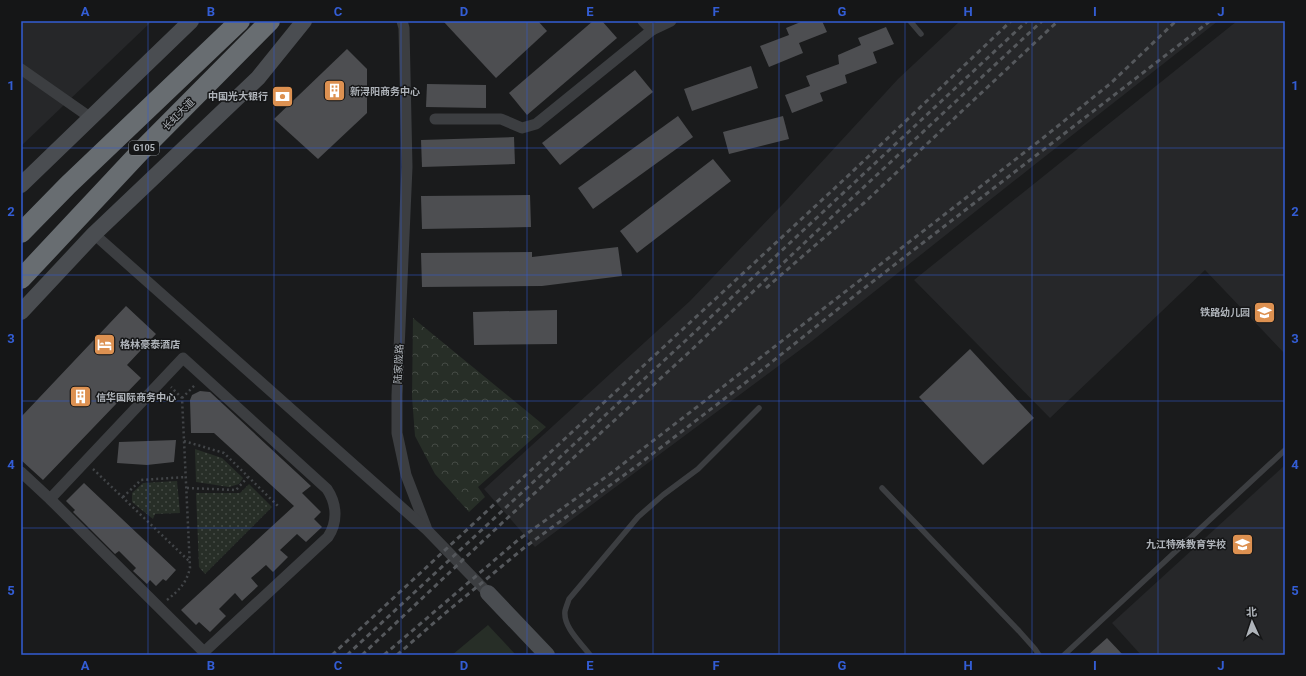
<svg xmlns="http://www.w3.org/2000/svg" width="1306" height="676" viewBox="0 0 1306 676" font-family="Roboto,'Noto Sans SC',sans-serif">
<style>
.built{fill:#262729}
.grass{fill:url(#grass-dots)}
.park{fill:url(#park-crowns)}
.garden{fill:#272e27}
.building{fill:#4d4e51}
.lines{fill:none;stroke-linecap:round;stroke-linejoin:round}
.path{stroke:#424548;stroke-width:2.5;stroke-dasharray:2 3;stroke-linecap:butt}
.lane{stroke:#3c3e41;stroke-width:5.5}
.street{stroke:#3c3e41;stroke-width:11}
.secondary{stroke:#4a4d51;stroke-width:16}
.highway{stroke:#686d71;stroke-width:20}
.rail{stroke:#55585c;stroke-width:3;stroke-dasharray:5 4;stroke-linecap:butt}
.grid{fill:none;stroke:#335dd4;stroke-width:1;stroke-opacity:0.55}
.labels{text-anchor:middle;stroke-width:3;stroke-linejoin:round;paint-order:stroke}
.shield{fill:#151617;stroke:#818589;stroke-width:1}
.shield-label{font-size:9px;font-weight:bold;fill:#afb4ba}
.poi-label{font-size:10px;font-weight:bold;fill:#afb4ba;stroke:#151617;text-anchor:start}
.street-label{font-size:10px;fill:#afb4ba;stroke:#151617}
.neatline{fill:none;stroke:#335dd4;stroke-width:1.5}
.grid-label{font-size:13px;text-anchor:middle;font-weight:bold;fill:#335dd4}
</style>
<defs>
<pattern id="grass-dots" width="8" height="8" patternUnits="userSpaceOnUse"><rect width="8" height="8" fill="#272e27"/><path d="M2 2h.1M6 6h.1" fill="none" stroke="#444a44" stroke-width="1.8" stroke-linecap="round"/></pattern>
<pattern id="park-crowns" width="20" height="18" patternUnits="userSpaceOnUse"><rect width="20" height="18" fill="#272e27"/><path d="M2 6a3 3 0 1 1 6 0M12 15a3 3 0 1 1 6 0" fill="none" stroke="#444a44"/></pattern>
</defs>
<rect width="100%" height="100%" fill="#1a1b1c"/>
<g class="built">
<path d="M 21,21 L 152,21 L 21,146 Z"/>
<path d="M 960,21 L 1218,21 L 1038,162 L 812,341 L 535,547 L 484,489 L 690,301 L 782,205 L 898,79 Z"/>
<path d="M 1237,21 L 1285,21 L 1285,354 L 1205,270 L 1050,418 L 914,280 Z"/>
<path d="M 1285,465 L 1285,655 L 1141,655 L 1112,623 Z"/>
</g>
<g class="grass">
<path d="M 195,449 L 222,458 L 243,478 L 239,484 L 229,487 L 196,482 Z"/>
<path d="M 177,481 L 180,513 L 155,514 L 153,519 L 132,502 L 132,493 L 143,483 Z"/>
<path d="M 249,484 L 272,507 L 205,574 L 199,567 L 196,493 L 240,493 Z"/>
</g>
<path class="park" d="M 413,318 L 546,427 L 478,487 L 485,497 L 469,512 L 435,474 L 415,436 L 412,397 Z"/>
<path class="garden" d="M 488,625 L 516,655 L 452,655 Z"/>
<g class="building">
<path d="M 443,21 L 538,21 L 547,31 L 496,78 Z"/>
<path d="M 593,21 L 602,21 L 617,38 L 527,115 L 509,93 Z"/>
<path d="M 803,21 L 822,21 L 827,32 L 799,43 L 803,53 L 769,67 L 760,46 L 789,35 L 786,28 Z"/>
<path d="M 886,27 L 894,44 L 873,52 L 877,63 L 845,75 L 847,83 L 820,93 L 823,101 L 792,113 L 785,95 L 810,86 L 806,76 L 839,64 L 838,55 L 861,45 L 858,38 Z"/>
<path d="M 347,49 L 367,69 L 367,113 L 318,159 L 274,119 Z"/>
<path d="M 751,66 L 758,88 L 692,111 L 684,89 Z"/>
<path d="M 635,70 L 653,92 L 560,165 L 542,143 Z"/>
<path d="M 427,84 L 486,85 L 486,108 L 426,107 Z"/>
<path d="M 678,116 L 693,137 L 593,209 L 578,188 Z"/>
<path d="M 783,116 L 789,139 L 729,154 L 723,132 Z"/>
<path d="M 514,137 L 515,164 L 422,167 L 421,140 Z"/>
<path d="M 713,159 L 731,181 L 637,253 L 620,231 Z"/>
<path d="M 530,195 L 531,227 L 422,229 L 421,196 Z"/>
<path d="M 618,247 L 622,276 L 542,286 L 422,287 L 421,253 L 532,252 L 532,257 Z"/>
<path d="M 126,306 L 156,334 L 127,365 L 141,378 L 43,480 L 21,460 L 21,417 Z"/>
<path d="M 557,310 L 557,344 L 474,345 L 473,312 Z"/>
<path d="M 970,349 L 1034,418 L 983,465 L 919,397 Z"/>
<path d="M 200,391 L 210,392 L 311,486 L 302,493 L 321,512 L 314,519 L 322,527 L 306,542 L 297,534 L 280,550 L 288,557 L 273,572 L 266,565 L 251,578 L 258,586 L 242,601 L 235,593 L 219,609 L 226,616 L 210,632 L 199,622 L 196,625 L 181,610 L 294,506 L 214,433 L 191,433 L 190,400 L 192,395 Z"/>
<path d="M 176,440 L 174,462 L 147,465 L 117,463 L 119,442 Z"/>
<path d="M 84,483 L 176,570 L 166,581 L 163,579 L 156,586 L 150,580 L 147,584 L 133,571 L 136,568 L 119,551 L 115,554 L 73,512 L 75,510 L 66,501 Z"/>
<path d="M 1107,638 L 1123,655 L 1088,655 Z"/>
</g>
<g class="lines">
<g class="path">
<path d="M 182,398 L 196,384"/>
<path d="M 184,441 L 224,453 L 278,506"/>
<path d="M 93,469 L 190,562"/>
<path d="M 187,488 L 236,490 L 248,477"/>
<path d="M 123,497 L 141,480 L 186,477"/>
<path d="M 167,600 C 179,590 186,584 190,568 L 182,398 L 171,387"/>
</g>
<g class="lane">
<path d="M 910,21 L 921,34"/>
<path d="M 882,488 L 1019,631 L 1035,649 L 1039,655"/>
<path d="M 590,655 C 581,643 563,627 565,611 C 566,607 568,602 569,599 L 638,517 L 663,495 L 698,469 L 759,408"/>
<path d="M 1064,655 L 1285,450"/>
</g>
<g class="street">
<path d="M 402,21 L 404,28 L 407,167 L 397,395 L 397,433 L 406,475 L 426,527"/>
<path d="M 643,21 L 652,30"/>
<path d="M 21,69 L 91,118"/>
<path d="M 435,119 L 501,119 L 522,128 L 536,124 L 652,30 L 671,21"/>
<path d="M 94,234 L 427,530 L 488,593"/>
<path d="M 21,472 L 50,499 L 204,652 L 328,537 C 338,522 337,504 327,489 L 183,358 L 50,499"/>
</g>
<g class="secondary">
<path d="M 21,185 L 191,21"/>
<path d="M 21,312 L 94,234 L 258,78 L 304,21"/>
<path d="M 488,593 L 547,655"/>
</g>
<g class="highway">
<path d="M 21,233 L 68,185 L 240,21"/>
<path d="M 21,279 L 139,153 L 270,21"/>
</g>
<g class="rail">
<path d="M 766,288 L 864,203 L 1058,21"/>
<path d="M 332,655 L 851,173 L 1011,21"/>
<path d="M 347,655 L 684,342 L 1027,21"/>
<path d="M 362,655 L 502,523 L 685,356 L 836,213 L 1042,21"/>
<path d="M 384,655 L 518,540 L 610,474 L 693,410 L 1043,138 L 1111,83 L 1176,21"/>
<path d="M 397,655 L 443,615 L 525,547 L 638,465 L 758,373 L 858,293 L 1210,21"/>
</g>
</g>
<path class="grid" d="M 148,21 L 148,655M 274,21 L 274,655M 401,21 L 401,655M 527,21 L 527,655M 653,21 L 653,655M 779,21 L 779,655M 905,21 L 905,655M 1032,21 L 1032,655M 1158,21 L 1158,655M 21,148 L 1285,148M 21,275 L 1285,275M 21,401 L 1285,401M 21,528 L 1285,528"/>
<defs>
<symbol id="building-square" viewBox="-11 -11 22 22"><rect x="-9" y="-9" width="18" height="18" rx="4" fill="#dd9151" stroke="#151617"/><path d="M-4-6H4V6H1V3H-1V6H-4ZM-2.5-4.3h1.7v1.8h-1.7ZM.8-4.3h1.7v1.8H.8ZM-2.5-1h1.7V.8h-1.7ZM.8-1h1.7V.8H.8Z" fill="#fff"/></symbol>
<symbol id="bank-square" viewBox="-11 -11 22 22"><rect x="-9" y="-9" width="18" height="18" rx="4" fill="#dd9151" stroke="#151617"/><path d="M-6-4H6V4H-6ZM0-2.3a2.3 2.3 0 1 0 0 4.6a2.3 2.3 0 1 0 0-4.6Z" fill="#fff"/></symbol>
<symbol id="school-square" viewBox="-11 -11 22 22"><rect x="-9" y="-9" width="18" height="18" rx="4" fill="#dd9151" stroke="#151617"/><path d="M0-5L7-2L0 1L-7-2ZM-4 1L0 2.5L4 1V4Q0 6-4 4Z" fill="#fff"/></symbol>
<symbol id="hotel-square" viewBox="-11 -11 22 22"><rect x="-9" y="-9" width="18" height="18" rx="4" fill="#dd9151" stroke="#151617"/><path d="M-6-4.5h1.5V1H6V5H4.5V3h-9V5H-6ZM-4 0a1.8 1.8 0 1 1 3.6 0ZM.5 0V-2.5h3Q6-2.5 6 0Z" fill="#fff"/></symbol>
</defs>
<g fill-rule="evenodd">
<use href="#building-square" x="322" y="78" width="25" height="25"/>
<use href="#bank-square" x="270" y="84" width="25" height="25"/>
<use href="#school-square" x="1252" y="300" width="25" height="25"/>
<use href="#hotel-square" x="92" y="332" width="25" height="25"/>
<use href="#building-square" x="68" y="384" width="25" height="25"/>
<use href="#school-square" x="1230" y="532" width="25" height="25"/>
</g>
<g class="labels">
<rect class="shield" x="129" y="141" width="30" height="14" rx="3"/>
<g class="shield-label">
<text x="144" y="151">G105</text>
</g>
<g class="poi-label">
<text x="350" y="95">新浔阳商务中心</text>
<text x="268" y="100" text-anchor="end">中国光大银行</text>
<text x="1250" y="316" text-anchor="end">铁路幼儿园</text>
<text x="120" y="348">格林豪泰酒店</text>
<text x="96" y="401">信华国际商务中心</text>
<text x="1226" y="548" text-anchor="end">九江特殊教育学校</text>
</g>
<g class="street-label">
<text transform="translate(178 114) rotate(-45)" y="4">长虹大道</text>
<text transform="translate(398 364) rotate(-87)" y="4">陆家陇路</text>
</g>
</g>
<rect width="1306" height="676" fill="none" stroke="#151617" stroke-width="44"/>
<g transform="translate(1252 622) rotate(357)" stroke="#151617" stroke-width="3" paint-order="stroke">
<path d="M0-3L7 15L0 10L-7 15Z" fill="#afb4ba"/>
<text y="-6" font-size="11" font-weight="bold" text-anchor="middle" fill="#afb4ba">北</text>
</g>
<rect x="22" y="22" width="1262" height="632" class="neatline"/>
<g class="grid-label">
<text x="85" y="16">A</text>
<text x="211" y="16">B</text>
<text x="338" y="16">C</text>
<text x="464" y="16">D</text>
<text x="590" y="16">E</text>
<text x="716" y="16">F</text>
<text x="842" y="16">G</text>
<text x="968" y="16">H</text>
<text x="1095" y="16">I</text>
<text x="1221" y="16">J</text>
<text x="11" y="90">1</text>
<text x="1295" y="90">1</text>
<text x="11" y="216">2</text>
<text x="1295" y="216">2</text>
<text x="11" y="343">3</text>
<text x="1295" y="343">3</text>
<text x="11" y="469">4</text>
<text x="1295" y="469">4</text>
<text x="11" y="595">5</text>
<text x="1295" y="595">5</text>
<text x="85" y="670">A</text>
<text x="211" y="670">B</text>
<text x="338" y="670">C</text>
<text x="464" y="670">D</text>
<text x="590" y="670">E</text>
<text x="716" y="670">F</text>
<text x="842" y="670">G</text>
<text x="968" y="670">H</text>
<text x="1095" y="670">I</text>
<text x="1221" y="670">J</text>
</g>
</svg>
